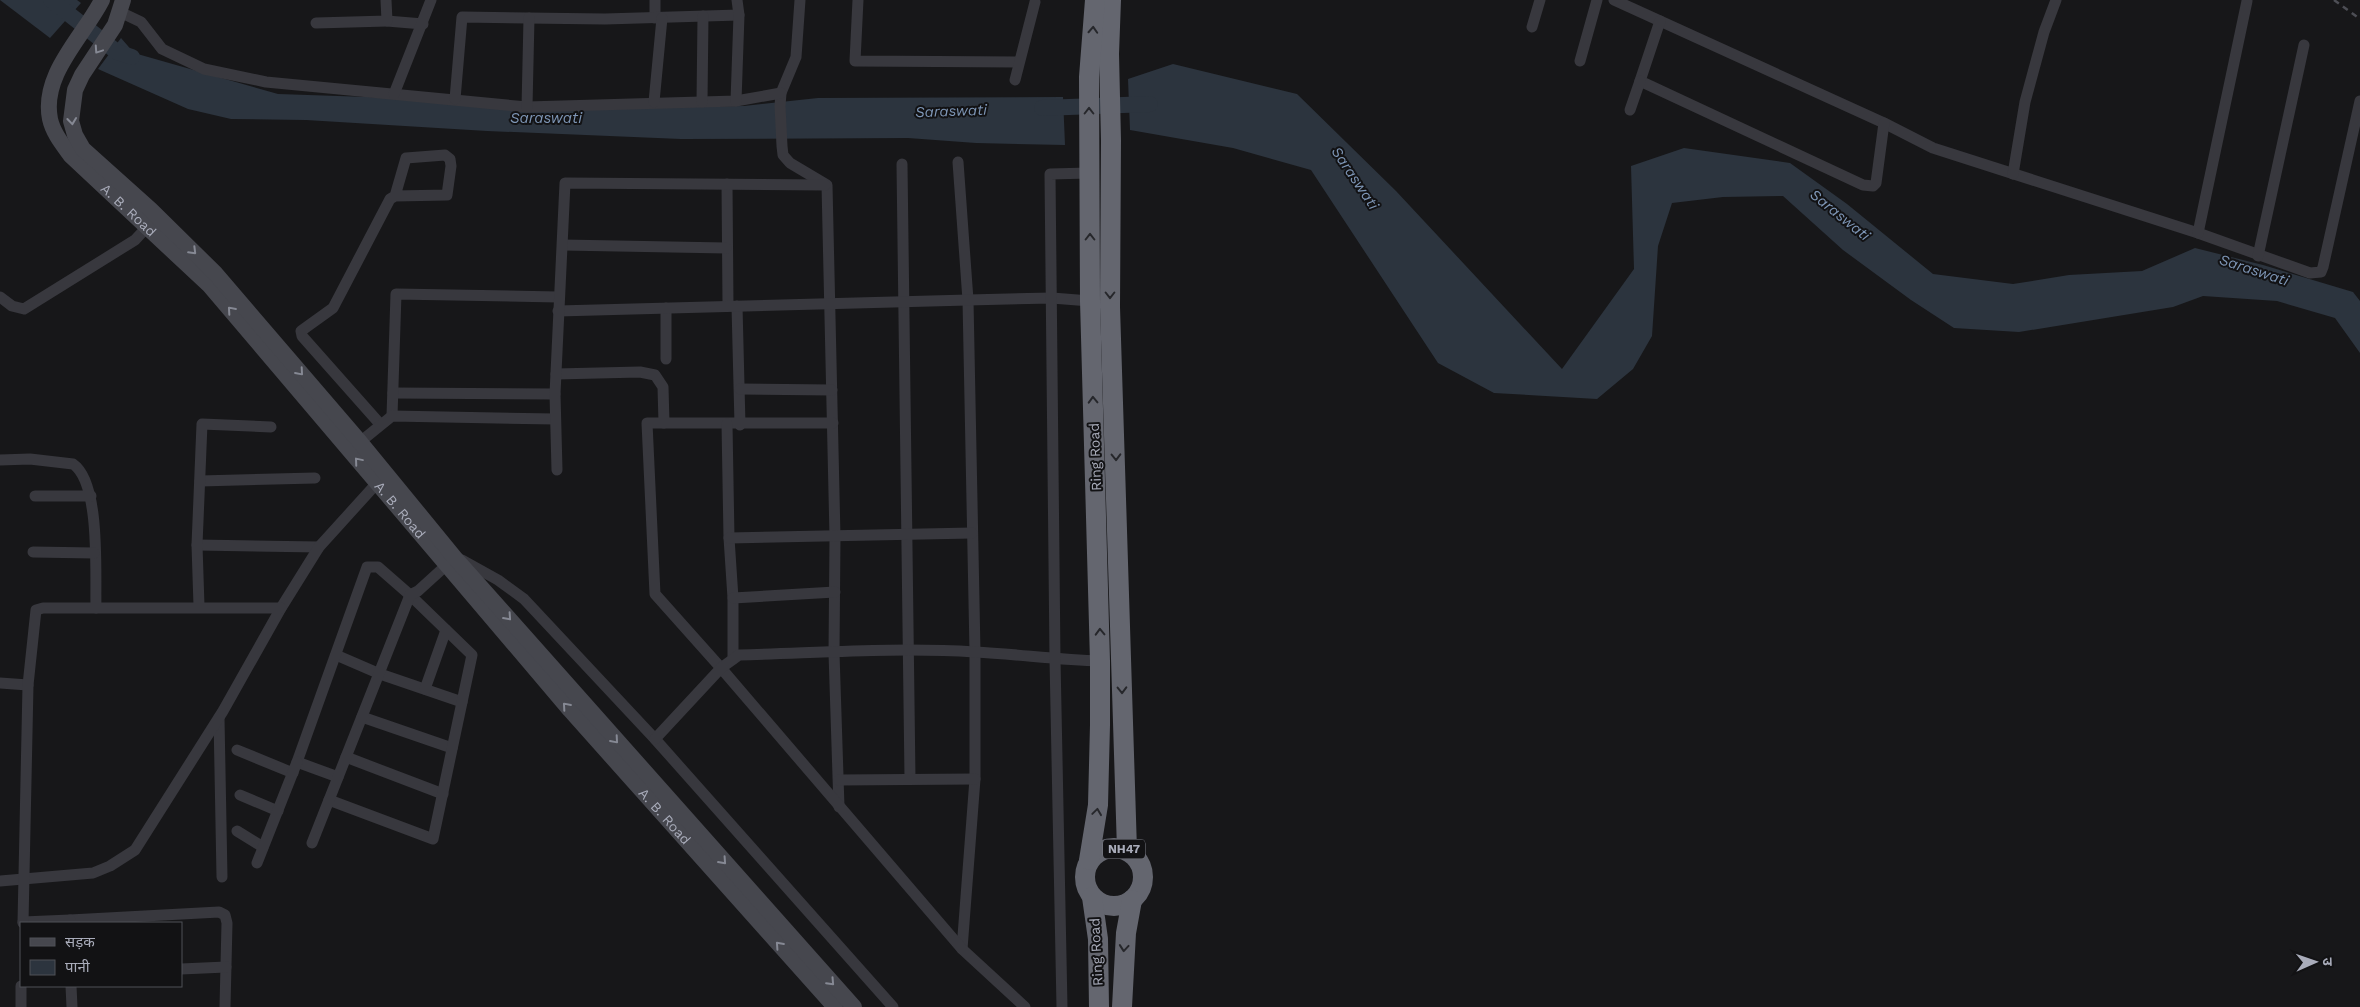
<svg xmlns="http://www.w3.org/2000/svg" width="2360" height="1007" viewBox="0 0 2360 1007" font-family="'Work Sans','Noto Sans Devanagari',sans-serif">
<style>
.water{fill:#2c343e}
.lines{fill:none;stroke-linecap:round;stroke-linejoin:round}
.river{stroke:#2c343e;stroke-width:16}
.street{stroke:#38383e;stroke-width:11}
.secondary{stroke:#46474e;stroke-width:16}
.highway{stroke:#64666f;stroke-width:20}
.rail{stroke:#4d4e55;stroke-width:2.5;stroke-dasharray:6 5;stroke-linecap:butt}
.oneway{stroke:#26272b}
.oneway2{stroke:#868994}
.labels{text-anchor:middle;stroke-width:4;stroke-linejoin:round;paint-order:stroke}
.shield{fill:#121214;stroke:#7c7e88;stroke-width:1}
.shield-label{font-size:12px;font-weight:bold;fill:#a9acba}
.street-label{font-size:14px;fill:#a9acba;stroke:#121214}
.water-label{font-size:15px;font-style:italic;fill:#7e96b6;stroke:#121214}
</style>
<rect width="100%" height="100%" fill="#171719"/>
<g class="water">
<path d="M 0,0 L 77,0 L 81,3 L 50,38 Z"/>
<path d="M 121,38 L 134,53 L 278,94 L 665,107 L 744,106 L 818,98 L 1063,97 L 1065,145 L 976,143 L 908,138 L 681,139 L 487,131 L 306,120 L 231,119 L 188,109 L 98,69 Z"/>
<path d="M 1173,64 L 1297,94 L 1396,191 L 1562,369 L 1634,269 L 1631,166 L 1684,148 L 1790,163 L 1847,204 L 1933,274 L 2013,284 L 2069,275 L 2142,271 L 2195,248 L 2263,265 L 2353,292 L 2360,301 L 2360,353 L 2335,318 L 2277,301 L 2203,296 L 2173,307 L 2019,332 L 1954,328 L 1911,300 L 1843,250 L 1783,196 L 1723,197 L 1672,203 L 1658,246 L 1652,336 L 1633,369 L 1597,399 L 1494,393 L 1438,363 L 1311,170 L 1233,148 L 1130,130 L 1128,79 Z"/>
</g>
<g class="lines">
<g class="river">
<path d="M 51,0 L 117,52 L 132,57"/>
<path d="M 1042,108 L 1150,104"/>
</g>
<g class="street">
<path d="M 655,0 L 655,18"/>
<path d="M 800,0 L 796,57 L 781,93 L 780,106 L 782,146 L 783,155 L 790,163 L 827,185 L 835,537 L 834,653 L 839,807"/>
<path d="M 858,0 L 855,61 L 1018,62"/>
<path d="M 1614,0 L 1884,123 L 1933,148 L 2198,233 L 2310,273 L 2321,272 L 2323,267 L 2360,101"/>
<path d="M 120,12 L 141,22 L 162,49 L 204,69 L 266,82 L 527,107 L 736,101 L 781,93"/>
<path d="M 387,21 L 423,24"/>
<path d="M 1660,21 L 1640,81 L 1863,185 L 1873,186 L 1876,183 L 1884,123"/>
<path d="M 316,23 L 387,21 L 386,0"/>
<path d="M 1532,27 L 1540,0"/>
<path d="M 1580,61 L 1597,0"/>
<path d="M 1015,80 L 1035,2"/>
<path d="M 394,94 L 431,0"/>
<path d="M 455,99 L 462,17 L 605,19 L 739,15"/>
<path d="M 736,101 L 739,15 L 737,0"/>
<path d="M 654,102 L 662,18"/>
<path d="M 702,102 L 703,16"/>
<path d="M 527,107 L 529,18"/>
<path d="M 1630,110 L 1640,81"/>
<path d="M 958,162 L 968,300 L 975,652 L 975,779 L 962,949"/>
<path d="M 902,164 L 910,779"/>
<path d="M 2013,174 L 2025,102 L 2044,32 L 2056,0"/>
<path d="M 727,184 L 728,305"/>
<path d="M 2198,233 L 2247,1"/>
<path d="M 563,245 L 726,248"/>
<path d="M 2258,256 L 2304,45"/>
<path d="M 0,297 L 12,306 L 24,309 L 135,240 L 147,227"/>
<path d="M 737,306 L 740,425"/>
<path d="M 666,308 L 666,359"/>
<path d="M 558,311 L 968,300 L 1052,298 L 1090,301"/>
<path d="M 556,374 L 640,372 L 655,375 L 663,387 L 664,423"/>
<path d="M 740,389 L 832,390"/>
<path d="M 393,393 L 555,394"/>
<path d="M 392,416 L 396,294 L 558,297"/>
<path d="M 833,423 L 647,423 L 655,594 L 721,668 L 962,949 L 1025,1007"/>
<path d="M 380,424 L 302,336 L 301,331 L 333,308 L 390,199 L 395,196 L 447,195 L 451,166 L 450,159 L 445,155 L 406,158 L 395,196"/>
<path d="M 727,424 L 729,538 L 733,598 L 733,659"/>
<path d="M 360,442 L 392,416 L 555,419"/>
<path d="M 0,460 L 30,459 L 73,464 C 101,483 95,575 96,608"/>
<path d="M 557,470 L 555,394 L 565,183 L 825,185"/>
<path d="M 200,481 L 315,478"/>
<path d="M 35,496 L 91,496"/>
<path d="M 729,538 L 972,533"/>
<path d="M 197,545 L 319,547"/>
<path d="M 33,552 L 94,553"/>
<path d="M 462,560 L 498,580 L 524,599 L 655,739 L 893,1007"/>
<path d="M 733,598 L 835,592"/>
<path d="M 199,606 L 197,545 L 202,424 L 271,427"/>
<path d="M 336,655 L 380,674 L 462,702"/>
<path d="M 0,683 L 28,685"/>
<path d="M 425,689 L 446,630"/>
<path d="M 362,717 L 452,748"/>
<path d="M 219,718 L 222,877"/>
<path d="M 655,739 L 721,668 L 739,655 C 818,653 897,647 975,652 C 1017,654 1058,660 1100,661"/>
<path d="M 237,750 L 293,773"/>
<path d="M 346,757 L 443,794"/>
<path d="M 839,780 L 975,779"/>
<path d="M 240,795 L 278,811"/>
<path d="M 329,800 L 433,839 L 472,655 L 410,595 L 378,567 L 367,567 L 297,762 L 338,777"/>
<path d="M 237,831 L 263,847"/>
<path d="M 312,843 L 410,595 L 418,591 L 451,561"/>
<path d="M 257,863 L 297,762"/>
<path d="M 0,881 L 93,873 L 110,866 L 135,850 L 223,711 L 281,608 L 319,547 L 377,483"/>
<path d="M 70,920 L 219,912 L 225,915 L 227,923 L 225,1007"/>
<path d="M 23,922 L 70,920 L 70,923"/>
<path d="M 23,923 L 28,685 L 36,610 L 43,608 L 281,608"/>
<path d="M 181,969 L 226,967"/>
<path d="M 71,986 L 72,1007"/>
<path d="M 21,1007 L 21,986"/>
<path d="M 1062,1007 L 1055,659 L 1050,174 L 1089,173"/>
</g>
<g class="secondary">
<path id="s1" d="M 102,0 C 84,36 41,74 50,119 C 53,133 63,145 71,156 L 210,286 L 570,710 L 835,1007"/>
<path d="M 123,0 L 115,25 L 82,75 L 75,90 L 71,121 L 75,135 L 83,149 L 151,210 L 215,273 L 360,442 L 455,558 L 854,1007"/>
</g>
<g class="highway">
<path d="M 1111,0 L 1109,54 L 1111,141 L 1110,307 L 1127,850"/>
<circle cx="1114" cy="877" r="29"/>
<path d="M 1089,860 L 1098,805 L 1100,725 L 1100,661 L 1090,301 L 1089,77 L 1095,0"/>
<path d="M 1092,897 L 1098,939 L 1099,1007"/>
<path d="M 1122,1007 L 1126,933 L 1132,900"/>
</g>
<path class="rail" d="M 2334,0 L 2360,19"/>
</g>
<defs><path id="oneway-chevron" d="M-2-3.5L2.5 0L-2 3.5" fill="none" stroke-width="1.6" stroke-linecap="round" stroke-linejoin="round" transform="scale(1.25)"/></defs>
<g class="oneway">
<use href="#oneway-chevron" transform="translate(1093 30) rotate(-87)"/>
<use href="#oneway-chevron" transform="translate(1089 111) rotate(-90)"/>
<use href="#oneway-chevron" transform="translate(1090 237) rotate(-90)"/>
<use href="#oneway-chevron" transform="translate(1110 295) rotate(90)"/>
<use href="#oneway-chevron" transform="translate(1093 400) rotate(-92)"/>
<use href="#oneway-chevron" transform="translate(1116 457) rotate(89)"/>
<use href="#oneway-chevron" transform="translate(1100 632) rotate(-92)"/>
<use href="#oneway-chevron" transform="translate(1122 690) rotate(89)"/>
<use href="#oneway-chevron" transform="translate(1097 812) rotate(-82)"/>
<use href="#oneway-chevron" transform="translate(1124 948) rotate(95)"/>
</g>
<g class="oneway2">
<use href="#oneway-chevron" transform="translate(98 50) rotate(124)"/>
<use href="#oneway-chevron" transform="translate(72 121) rotate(84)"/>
<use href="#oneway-chevron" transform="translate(193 251) rotate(45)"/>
<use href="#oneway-chevron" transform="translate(231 310) rotate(-131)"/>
<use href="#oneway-chevron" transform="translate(300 372) rotate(49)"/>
<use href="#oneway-chevron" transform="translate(358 461) rotate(-130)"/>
<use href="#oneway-chevron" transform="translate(508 617) rotate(48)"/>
<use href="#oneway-chevron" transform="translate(566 706) rotate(-131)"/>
<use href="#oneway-chevron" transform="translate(615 740) rotate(49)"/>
<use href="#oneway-chevron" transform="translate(723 861) rotate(48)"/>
<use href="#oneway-chevron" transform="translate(779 945) rotate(-132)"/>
<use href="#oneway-chevron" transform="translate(831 982) rotate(47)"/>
</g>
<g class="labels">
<rect class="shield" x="1103" y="839.5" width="42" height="19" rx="4"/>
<g class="shield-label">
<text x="1124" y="853">NH47</text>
</g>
<g class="street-label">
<text dy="5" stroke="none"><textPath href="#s1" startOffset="255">A. B. Road</textPath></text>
<text transform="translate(1095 457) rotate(-92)" y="5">Ring Road</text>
<text dy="5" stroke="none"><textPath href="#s1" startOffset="660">A. B. Road</textPath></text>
<text dy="5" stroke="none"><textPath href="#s1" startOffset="1065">A. B. Road</textPath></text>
<text transform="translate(1096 952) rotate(-93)" y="5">Ring Road</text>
</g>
<g class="water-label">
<text transform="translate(951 111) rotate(-2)" y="5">Saraswati</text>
<text x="546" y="123">Saraswati</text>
<text transform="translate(1355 178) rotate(56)" y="5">Saraswati</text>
<text transform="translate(1840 215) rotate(39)" y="5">Saraswati</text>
<text transform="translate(2254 270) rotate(18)" y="5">Saraswati</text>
</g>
</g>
<rect x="20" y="922" width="162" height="65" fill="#121214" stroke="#4e5056"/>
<rect x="30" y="938" width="25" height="8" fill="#46474e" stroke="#4e5056"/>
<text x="65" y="947" font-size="15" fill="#a9acba">सड़क</text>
<rect x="30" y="960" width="25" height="15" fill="#2c343e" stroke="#4e5056"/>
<text x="65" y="972" font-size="15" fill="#a9acba">पानी</text>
<g transform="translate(2315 962) rotate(88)" stroke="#121214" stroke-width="4" paint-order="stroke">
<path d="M0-4L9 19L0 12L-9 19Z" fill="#a9acba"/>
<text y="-8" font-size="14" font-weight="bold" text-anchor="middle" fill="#a9acba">उ</text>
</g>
</svg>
